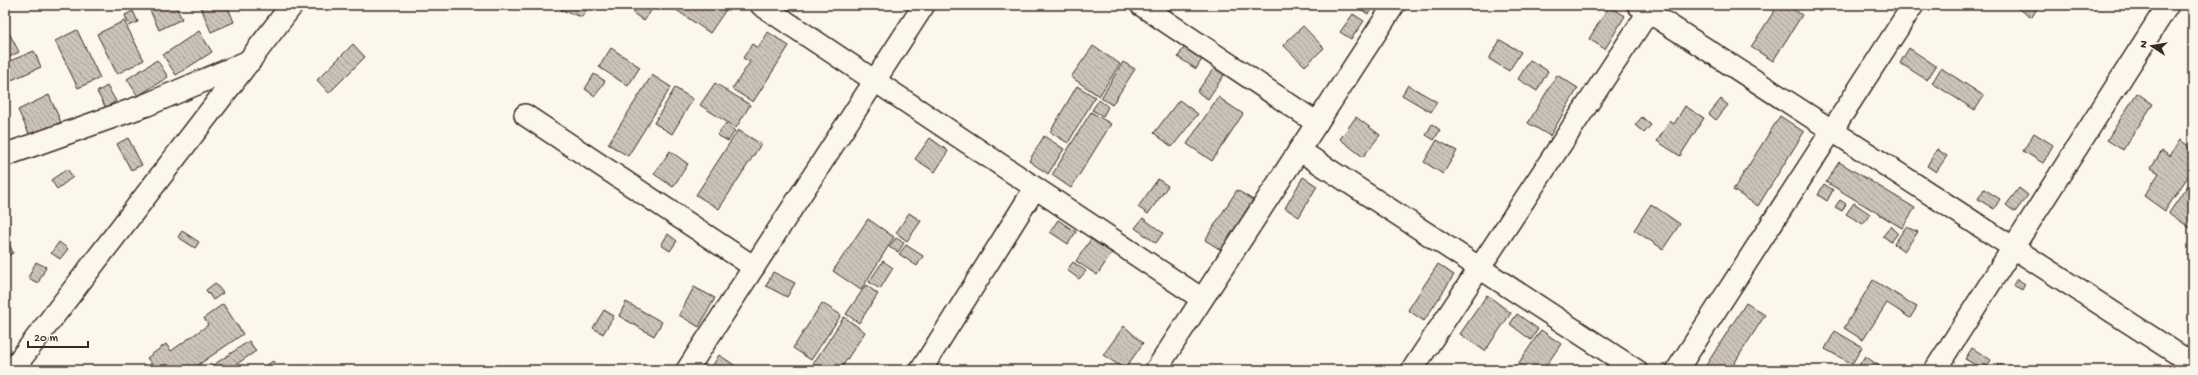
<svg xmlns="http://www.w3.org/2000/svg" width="2198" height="375" viewBox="0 0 2198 375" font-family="'Gochi Hand',sans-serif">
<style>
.building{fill:url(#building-back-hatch);stroke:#3b2a1e}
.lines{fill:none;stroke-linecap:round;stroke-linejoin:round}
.minor-casing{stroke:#3b2a1e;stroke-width:24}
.tertiary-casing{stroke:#3b2a1e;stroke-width:25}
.secondary-casing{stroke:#3b2a1e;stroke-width:25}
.minor{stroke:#fbf7ec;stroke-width:21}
.tertiary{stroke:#fbf7ec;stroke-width:22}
.secondary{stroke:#fbf7ec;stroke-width:22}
</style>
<defs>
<pattern id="building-back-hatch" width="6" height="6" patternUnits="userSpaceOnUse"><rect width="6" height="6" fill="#ccc4b9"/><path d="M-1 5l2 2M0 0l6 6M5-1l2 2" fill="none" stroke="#a79f96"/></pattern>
</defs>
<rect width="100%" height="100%" fill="#fbf7ec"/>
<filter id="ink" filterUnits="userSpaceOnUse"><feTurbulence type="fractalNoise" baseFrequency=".025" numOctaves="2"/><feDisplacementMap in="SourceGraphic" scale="8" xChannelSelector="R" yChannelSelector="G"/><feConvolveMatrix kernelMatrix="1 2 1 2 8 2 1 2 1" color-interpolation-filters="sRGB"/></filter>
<g filter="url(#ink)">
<g class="building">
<path d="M 155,5 L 175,5 L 182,19 L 159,30 L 149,8 Z"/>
<path d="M 200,5 L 227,5 L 234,22 L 211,32 Z"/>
<path d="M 564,5 L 589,5 L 582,17 L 561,10 Z"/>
<path d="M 639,5 L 655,5 L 644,21 L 633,13 Z"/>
<path d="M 669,5 L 723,5 L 727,8 L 710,33 Z"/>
<path d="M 1361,5 L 1375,5 L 1368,14 L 1359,8 Z"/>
<path d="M 1778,5 L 1787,5 L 1802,15 L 1773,61 L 1751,47 Z"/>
<path d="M 2012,5 L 2039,5 L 2032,17 Z"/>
<path d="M 1609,6 L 1625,16 L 1605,49 L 1589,39 Z"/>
<path d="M 133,11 L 138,22 L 129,26 L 125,15 Z"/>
<path d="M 1353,14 L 1364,21 L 1351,39 L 1340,32 Z"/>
<path d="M 124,21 L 144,60 L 117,74 L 97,34 Z"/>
<path d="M 5,25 L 19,52 L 5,59 Z"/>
<path d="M 1303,26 L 1324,48 L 1305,66 L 1283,45 Z"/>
<path d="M 77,30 L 100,78 L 78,88 L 55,41 Z"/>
<path d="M 199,31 L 212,52 L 176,75 L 163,55 Z"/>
<path d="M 768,32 L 789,46 L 753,102 L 732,89 L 750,62 L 743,58 L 752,44 L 758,48 Z"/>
<path d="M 1500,40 L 1521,52 L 1509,71 L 1489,59 Z"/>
<path d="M 353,44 L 365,57 L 329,93 L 317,80 Z"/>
<path d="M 1186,44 L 1204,56 L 1196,69 L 1178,57 Z"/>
<path d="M 1093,46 L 1120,64 L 1099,96 L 1071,77 Z"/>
<path d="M 611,48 L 640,67 L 628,86 L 599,67 Z"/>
<path d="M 1909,48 L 1936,66 L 1927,80 L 1900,63 Z"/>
<path d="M 34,51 L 41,67 L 5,83 L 5,63 Z"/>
<path d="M 157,60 L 168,77 L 138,96 L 127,79 Z"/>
<path d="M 1530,60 L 1548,71 L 1537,91 L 1518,79 Z"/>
<path d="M 1123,62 L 1135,69 L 1112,105 L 1101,98 Z"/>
<path d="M 1216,65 L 1226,72 L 1208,99 L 1197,92 Z"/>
<path d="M 1941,68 L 1984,96 L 1975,110 L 1932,83 Z"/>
<path d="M 594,74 L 605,81 L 595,96 L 585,89 Z"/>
<path d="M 652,75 L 671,87 L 628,156 L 608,144 Z"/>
<path d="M 1557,75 L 1578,88 L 1550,136 L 1528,123 Z"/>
<path d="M 715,83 L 750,105 L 736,128 L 700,105 Z"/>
<path d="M 1408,85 L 1437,102 L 1431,112 L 1402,95 Z"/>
<path d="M 107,86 L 116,101 L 106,108 L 97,92 Z"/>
<path d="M 1077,86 L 1095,97 L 1068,143 L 1050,132 Z"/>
<path d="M 675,88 L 693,99 L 672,134 L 654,123 Z"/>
<path d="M 2137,93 L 2153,104 L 2123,150 L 2107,140 Z"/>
<path d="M 49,95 L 61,122 L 30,136 L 18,110 Z"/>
<path d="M 1218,97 L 1243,114 L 1212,161 L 1187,144 Z"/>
<path d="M 1721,99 L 1728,105 L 1716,120 L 1709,114 Z"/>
<path d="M 1099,100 L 1108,107 L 1103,116 L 1092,110 Z"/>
<path d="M 1179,100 L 1198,114 L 1172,147 L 1154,133 Z"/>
<path d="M 1685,106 L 1704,118 L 1680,156 L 1657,141 L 1670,121 L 1674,124 Z"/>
<path d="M 1091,112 L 1111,124 L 1071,188 L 1052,175 Z"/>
<path d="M 1780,116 L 1804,132 L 1758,206 L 1733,190 Z"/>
<path d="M 1356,117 L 1380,135 L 1363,157 L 1340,139 Z"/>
<path d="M 1642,117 L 1651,125 L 1644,133 L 1635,125 Z"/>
<path d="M 726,123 L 735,131 L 728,141 L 717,135 Z"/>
<path d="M 1432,124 L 1440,130 L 1434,140 L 1426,135 Z"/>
<path d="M 738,130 L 761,144 L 719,209 L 696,195 Z"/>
<path d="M 2034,133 L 2053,145 L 2043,163 L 2023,151 Z"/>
<path d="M 1044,136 L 1064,149 L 1048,174 L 1029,161 Z"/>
<path d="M 128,138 L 142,165 L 131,170 L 117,144 Z"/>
<path d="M 930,138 L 948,151 L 935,172 L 915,159 Z"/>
<path d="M 1437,140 L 1457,151 L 1443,174 L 1424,162 Z"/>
<path d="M 2180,140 L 2193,149 L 2193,169 L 2165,211 L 2144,196 L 2159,173 L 2151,168 L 2162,151 L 2170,156 Z"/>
<path d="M 1937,149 L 1947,156 L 1936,172 L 1927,166 Z"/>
<path d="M 670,151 L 688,164 L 673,187 L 654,174 Z"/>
<path d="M 1839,162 L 1915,208 L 1902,228 L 1826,182 Z"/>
<path d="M 67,169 L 73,177 L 57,189 L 51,180 Z"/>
<path d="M 1303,177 L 1317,186 L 1299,217 L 1285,208 Z"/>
<path d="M 2193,178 L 2193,223 L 2190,228 L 2169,213 Z"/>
<path d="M 1158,179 L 1168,186 L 1148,214 L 1138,207 Z"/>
<path d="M 1824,184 L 1833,190 L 1827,201 L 1818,195 Z"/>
<path d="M 2019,188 L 2028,195 L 2015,212 L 2006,205 Z"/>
<path d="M 1984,189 L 2000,199 L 1994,209 L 1978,199 Z"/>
<path d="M 1237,190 L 1253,200 L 1221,250 L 1205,240 Z"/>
<path d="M 1840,200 L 1846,204 L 1842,211 L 1835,207 Z"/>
<path d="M 1854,203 L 1870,214 L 1863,224 L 1846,214 Z"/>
<path d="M 1651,204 L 1680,224 L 1663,249 L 1634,230 Z"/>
<path d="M 909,213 L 921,221 L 907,241 L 896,233 Z"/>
<path d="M 1143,218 L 1163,233 L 1156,243 L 1135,228 Z"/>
<path d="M 868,219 L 894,237 L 861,290 L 833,271 Z"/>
<path d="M 1058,220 L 1076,232 L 1068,244 L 1050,232 Z"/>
<path d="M 1891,226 L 1898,233 L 1891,242 L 1883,236 Z"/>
<path d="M 1906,227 L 1918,232 L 1904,251 L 1894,244 Z"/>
<path d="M 182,231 L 199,242 L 195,248 L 178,237 Z"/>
<path d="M 5,233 L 13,253 L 5,257 Z"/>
<path d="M 668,234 L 677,241 L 670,251 L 661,245 Z"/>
<path d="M 896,238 L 904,243 L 898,252 L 889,247 Z"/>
<path d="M 1091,239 L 1112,253 L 1097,275 L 1076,261 Z"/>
<path d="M 59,242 L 68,249 L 60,259 L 51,253 Z"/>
<path d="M 906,245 L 923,256 L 917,266 L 899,254 Z"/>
<path d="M 883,261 L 893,268 L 880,289 L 869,282 Z"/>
<path d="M 36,262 L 46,267 L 38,283 L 28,278 Z"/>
<path d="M 1073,262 L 1086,271 L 1079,279 L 1067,270 Z"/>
<path d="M 1438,264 L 1454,275 L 1424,321 L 1408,310 Z"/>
<path d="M 773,272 L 795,283 L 787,297 L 766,286 Z"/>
<path d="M 2017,279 L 2025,284 L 2022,290 L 2013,285 Z"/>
<path d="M 1873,280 L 1917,307 L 1910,318 L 1887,303 L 1863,340 L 1844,328 Z"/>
<path d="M 215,283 L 223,293 L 213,300 L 206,290 Z"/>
<path d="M 866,285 L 878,294 L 859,323 L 846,314 Z"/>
<path d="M 694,287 L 715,298 L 699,327 L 679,315 Z"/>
<path d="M 1487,295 L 1511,313 L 1485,351 L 1460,334 Z"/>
<path d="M 626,302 L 662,322 L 654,336 L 619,316 Z"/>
<path d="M 822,303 L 841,315 L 811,360 L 793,348 Z"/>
<path d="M 1746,303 L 1765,315 L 1730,370 L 1703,370 Z"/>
<path d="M 223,304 L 243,334 L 191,370 L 156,370 L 147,358 L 166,344 L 171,351 L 208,325 L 204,318 Z"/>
<path d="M 604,310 L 614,316 L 603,334 L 593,328 Z"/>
<path d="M 1517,314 L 1538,329 L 1531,340 L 1510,324 Z"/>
<path d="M 844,317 L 865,332 L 840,370 L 809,370 Z"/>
<path d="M 1124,326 L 1143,343 L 1125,369 L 1103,355 Z"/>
<path d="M 1541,330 L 1561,344 L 1543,370 L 1520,370 L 1516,367 Z"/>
<path d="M 1835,331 L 1862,347 L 1852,364 L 1825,349 Z"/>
<path d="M 249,341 L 256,351 L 228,370 L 206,370 Z"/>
<path d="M 1972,348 L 1991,360 L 1985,370 L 1965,359 Z"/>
<path d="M 719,355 L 742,370 L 710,370 Z"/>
<path d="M 1865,356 L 1885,370 L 1856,370 Z"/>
<path d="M 273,361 L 279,370 L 260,370 Z"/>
<path d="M 1999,363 L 2007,370 L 1993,370 Z"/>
</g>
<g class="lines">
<defs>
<g id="minor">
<path d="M 761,5 L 1202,299"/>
<path d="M 1141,5 L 1317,123"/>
<path d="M 1638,5 C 1823,125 2008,245 2193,364 L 2189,370"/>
<path d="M 525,115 L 754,267"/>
<path d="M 1299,150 L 1636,370"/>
<path d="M 687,370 L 924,5"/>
<path d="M 921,370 L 1035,188"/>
<path d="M 1156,370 L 1394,5"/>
<path d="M 1412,370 L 1653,5"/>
<path d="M 1677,370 L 1913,5"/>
<path d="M 1935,370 L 2168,5"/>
</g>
<path id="tertiary" d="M 5,155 L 146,105 L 250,61"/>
<path id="secondary" d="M 12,370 L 292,5"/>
</defs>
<use href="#minor" class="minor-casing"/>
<use href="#tertiary" class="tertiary-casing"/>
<use href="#secondary" class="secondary-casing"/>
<use href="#minor" class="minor"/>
<use href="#tertiary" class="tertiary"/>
<use href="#secondary" class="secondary"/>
</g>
</g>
<rect width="2198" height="375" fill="none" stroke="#fbf7ec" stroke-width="20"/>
<rect x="10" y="10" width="2178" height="355" fill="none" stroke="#3b2a1e" stroke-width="1.5" filter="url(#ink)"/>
<g transform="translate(2152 46) rotate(282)" stroke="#fbf7ec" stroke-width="3" paint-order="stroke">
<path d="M0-3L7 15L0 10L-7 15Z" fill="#3b2a1e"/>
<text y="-6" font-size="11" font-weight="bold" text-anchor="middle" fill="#3b2a1e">N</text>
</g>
<path d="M28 341v6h60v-6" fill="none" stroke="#3b2a1e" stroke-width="2"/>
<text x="34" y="341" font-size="12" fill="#3b2a1e" stroke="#fbf7ec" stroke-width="3" paint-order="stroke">20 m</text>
</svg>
